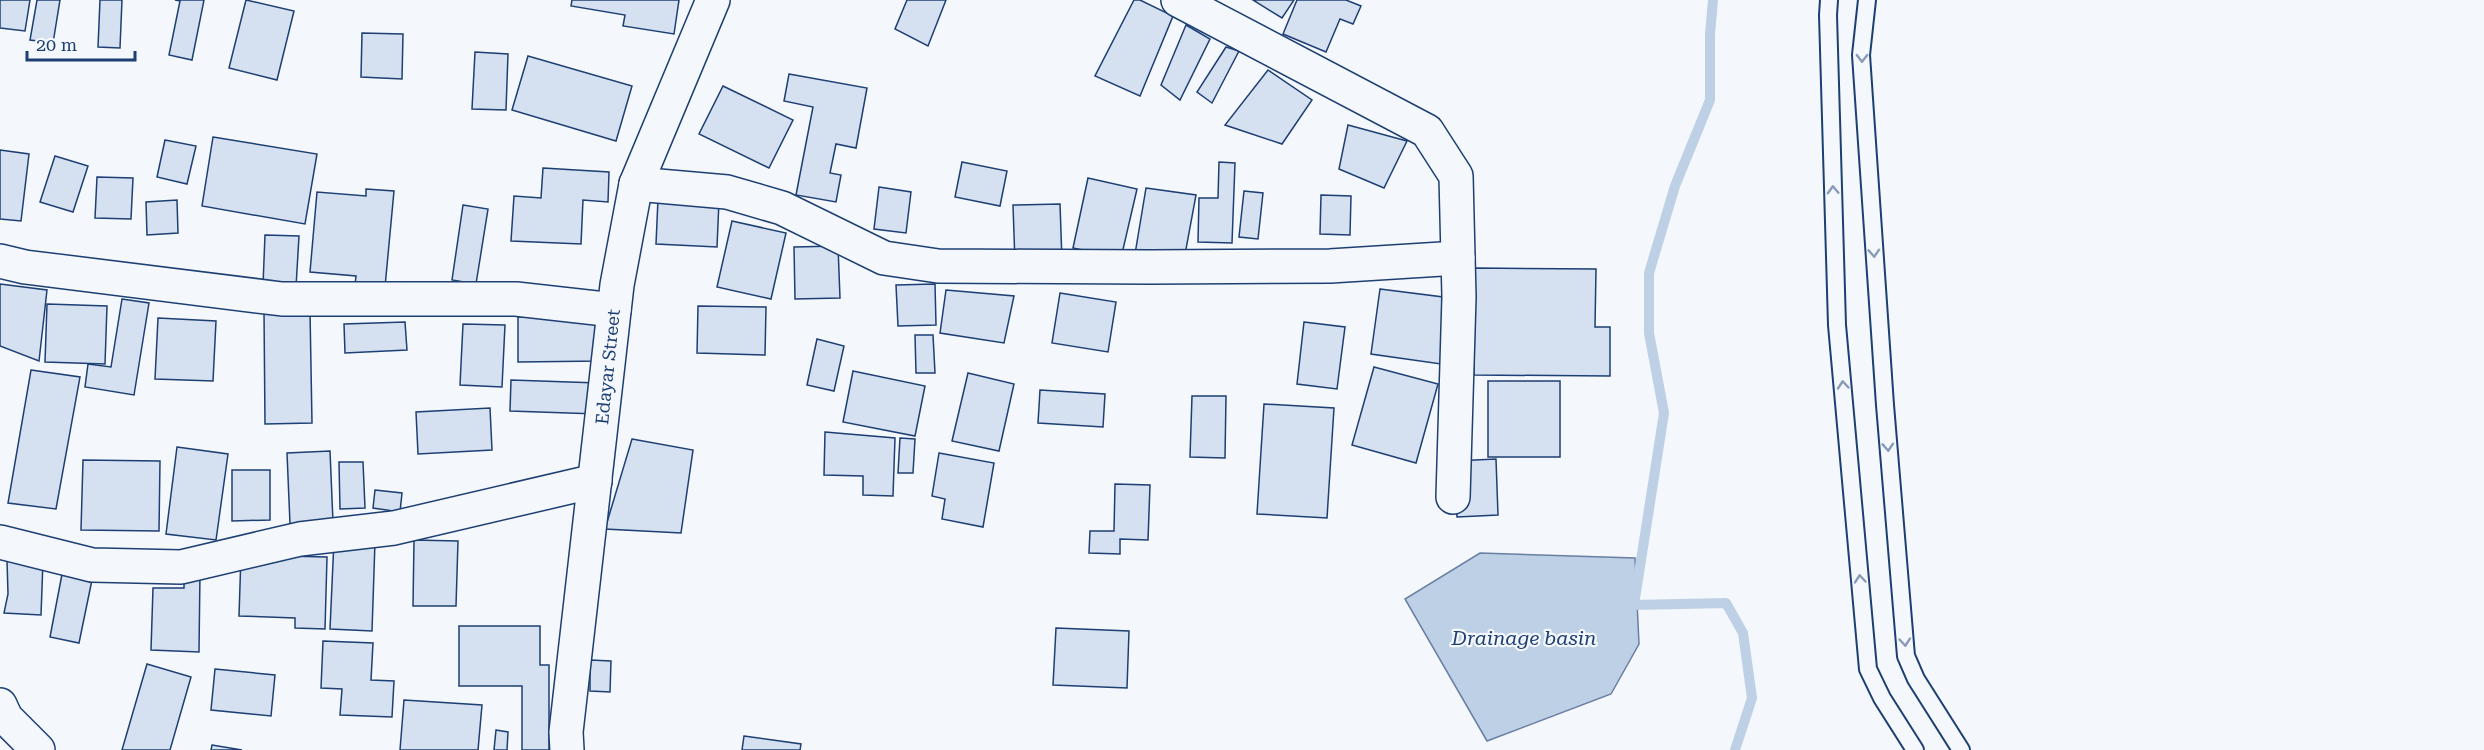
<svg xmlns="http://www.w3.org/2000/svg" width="2484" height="750" viewBox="0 0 2484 750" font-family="'Roboto Serif',serif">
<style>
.water{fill:#bed0e5;stroke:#687fa3;stroke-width:1.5}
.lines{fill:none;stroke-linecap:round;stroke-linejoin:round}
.stream{stroke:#bed0e5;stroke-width:10}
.building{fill:#d5e0f0;stroke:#1d3f73;stroke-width:1.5}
.lane-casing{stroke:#1d3f73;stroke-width:20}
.street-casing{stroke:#1d3f73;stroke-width:36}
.lane{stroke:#f4f7fb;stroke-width:16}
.street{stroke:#f4f7fb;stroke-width:33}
.oneway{stroke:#889bb7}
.labels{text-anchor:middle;stroke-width:4.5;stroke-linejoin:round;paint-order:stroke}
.street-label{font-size:18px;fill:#1d3f73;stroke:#f4f7fb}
.water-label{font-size:20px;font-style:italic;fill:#1d3f73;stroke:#f4f7fb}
</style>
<rect width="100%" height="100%" fill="#f4f7fb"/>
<path class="water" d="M 1480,553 L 1635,558 L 1639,644 L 1611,694 L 1487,741 L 1405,599 Z"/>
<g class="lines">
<path class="stream" d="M 1713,0 L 1710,34 L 1710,100 L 1675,186 L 1649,273 L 1649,333 L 1664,413 L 1634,605 L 1726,603 L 1743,633 L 1752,698 L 1735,750"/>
</g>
<g class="building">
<path d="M 0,0 L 30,0 L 25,31 L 0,28 Z"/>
<path d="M 37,0 L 60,0 L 53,43 L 30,40 Z"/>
<path d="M 100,0 L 122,0 L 120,48 L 98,47 Z"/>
<path d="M 175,0 L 204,0 L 192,60 L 169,55 L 180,1 Z"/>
<path d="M 246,0 L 294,11 L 277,80 L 229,68 Z"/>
<path d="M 572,0 L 679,0 L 674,34 L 623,26 L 625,15 L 571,6 Z"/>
<path d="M 907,0 L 946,0 L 928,46 L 895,29 Z"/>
<path d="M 1134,0 L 1140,0 L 1173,16 L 1140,96 L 1095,76 Z"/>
<path d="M 1253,0 L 1294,0 L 1282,18 Z"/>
<path d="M 1297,0 L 1346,0 L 1361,6 L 1353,24 L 1340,19 L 1326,52 L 1283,34 Z"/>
<path d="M 1186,25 L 1210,39 L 1180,100 L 1161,85 Z"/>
<path d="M 362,33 L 403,34 L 402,79 L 361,77 Z"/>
<path d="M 1226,47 L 1239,51 L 1212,103 L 1197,92 Z"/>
<path d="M 475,52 L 508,54 L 506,110 L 472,109 Z"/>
<path d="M 528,56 L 632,86 L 616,141 L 512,110 Z"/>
<path d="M 1268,70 L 1312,100 L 1282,144 L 1225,125 Z"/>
<path d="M 789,74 L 867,88 L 856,148 L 836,144 L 830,173 L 841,175 L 836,202 L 796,195 L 813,107 L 784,101 Z"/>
<path d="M 723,86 L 793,120 L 769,168 L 699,134 Z"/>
<path d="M 1348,125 L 1407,141 L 1384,188 L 1339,169 Z"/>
<path d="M 213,137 L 317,154 L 305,224 L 202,206 Z"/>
<path d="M 165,140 L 196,146 L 187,184 L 157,177 Z"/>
<path d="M 0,150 L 29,154 L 21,221 L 0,219 Z"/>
<path d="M 55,156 L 88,166 L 73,212 L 40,202 Z"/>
<path d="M 962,162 L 1007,171 L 1000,206 L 955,197 Z"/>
<path d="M 1219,162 L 1235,163 L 1232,243 L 1198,242 L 1199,198 L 1218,198 Z"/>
<path d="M 543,168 L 609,172 L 608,202 L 583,200 L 581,244 L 511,241 L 514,196 L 541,198 Z"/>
<path d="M 97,177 L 133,178 L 131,219 L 95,218 Z"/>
<path d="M 1088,178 L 1137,189 L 1121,258 L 1073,248 Z"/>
<path d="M 879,187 L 911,192 L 906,233 L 874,229 Z"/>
<path d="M 1146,188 L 1196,195 L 1184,260 L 1135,254 Z"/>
<path d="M 366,189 L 394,191 L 385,287 L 355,285 L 356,276 L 310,272 L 317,192 L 366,196 Z"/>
<path d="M 1244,191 L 1263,193 L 1258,239 L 1239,237 Z"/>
<path d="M 1321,195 L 1351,196 L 1350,235 L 1320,234 Z"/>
<path d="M 658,199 L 719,201 L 717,247 L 656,244 Z"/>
<path d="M 177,200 L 178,233 L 147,235 L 146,202 Z"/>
<path d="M 1060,204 L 1062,261 L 1015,263 L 1013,205 Z"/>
<path d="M 463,205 L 488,209 L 476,284 L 452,280 Z"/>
<path d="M 732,221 L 786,233 L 771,299 L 717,287 Z"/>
<path d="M 265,235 L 299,236 L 296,287 L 263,285 Z"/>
<path d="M 838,246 L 840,298 L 795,299 L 794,247 Z"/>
<path d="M 1475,268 L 1596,269 L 1595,327 L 1610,327 L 1610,376 L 1474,375 Z"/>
<path d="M 0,284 L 47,290 L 39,361 L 0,346 Z"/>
<path d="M 935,284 L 936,325 L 898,326 L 896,285 Z"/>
<path d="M 1380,289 L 1451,298 L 1441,364 L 1371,354 Z"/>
<path d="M 946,290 L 1014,296 L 1004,343 L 940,333 Z"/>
<path d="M 1060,293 L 1116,302 L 1108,352 L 1052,343 Z"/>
<path d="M 122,299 L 149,303 L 134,395 L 85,387 L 88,364 L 111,367 Z"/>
<path d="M 47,304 L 107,306 L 105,364 L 45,362 Z"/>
<path d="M 698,306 L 766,307 L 765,355 L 697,353 Z"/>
<path d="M 310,311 L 312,423 L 265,424 L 264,312 Z"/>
<path d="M 600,315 L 601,361 L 518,362 L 518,317 Z"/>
<path d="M 158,318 L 216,321 L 213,381 L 155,379 Z"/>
<path d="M 405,322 L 407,350 L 345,353 L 344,324 Z"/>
<path d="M 1304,322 L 1345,327 L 1337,389 L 1297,384 Z"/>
<path d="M 463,324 L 505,325 L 502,387 L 460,385 Z"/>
<path d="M 915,335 L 933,335 L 935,373 L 916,373 Z"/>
<path d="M 817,339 L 844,346 L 834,391 L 807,385 Z"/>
<path d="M 1374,367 L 1438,384 L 1416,463 L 1352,445 Z"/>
<path d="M 31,370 L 80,377 L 56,509 L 8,503 Z"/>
<path d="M 853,371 L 925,386 L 915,436 L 843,422 Z"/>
<path d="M 968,373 L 1014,384 L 999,451 L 952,441 Z"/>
<path d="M 511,380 L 598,383 L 597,414 L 510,411 Z"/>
<rect x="1488" y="381" width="72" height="76"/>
<path d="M 1040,390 L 1105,394 L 1103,427 L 1038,423 Z"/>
<path d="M 1192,396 L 1226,396 L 1225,458 L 1190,457 Z"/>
<path d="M 1264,404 L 1334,408 L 1327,518 L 1257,514 Z"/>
<path d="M 490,408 L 492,450 L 418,454 L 416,412 Z"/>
<path d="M 825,432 L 895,438 L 893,496 L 863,495 L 863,476 L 824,475 Z"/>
<path d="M 900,438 L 915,439 L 913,473 L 898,473 Z"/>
<path d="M 632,439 L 693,450 L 681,533 L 605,529 Z"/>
<path d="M 177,447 L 228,454 L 216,540 L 166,534 Z"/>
<path d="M 330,451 L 333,522 L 290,524 L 287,453 Z"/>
<path d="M 939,453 L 994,463 L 983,527 L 942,519 L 945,499 L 932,496 Z"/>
<path d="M 1496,459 L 1498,515 L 1457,517 L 1454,461 Z"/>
<path d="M 83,460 L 160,461 L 159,531 L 81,530 Z"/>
<path d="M 339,462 L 363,462 L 365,508 L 340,509 Z"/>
<path d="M 232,470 L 270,470 L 270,520 L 232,521 Z"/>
<path d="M 1115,484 L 1150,485 L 1148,540 L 1120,539 L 1120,554 L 1089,553 L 1090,531 L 1114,531 Z"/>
<path d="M 375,490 L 402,493 L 400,512 L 373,508 Z"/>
<path d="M 334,540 L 375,542 L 372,631 L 330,629 Z"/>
<path d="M 414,540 L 458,541 L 456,606 L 413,606 Z"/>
<path d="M 241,555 L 327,557 L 325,629 L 295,628 L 295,618 L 239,616 Z"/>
<path d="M 7,560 L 43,561 L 41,615 L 4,613 L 8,594 Z"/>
<path d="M 63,569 L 93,575 L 79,643 L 50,637 Z"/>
<path d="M 184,571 L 200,572 L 199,652 L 151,650 L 153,588 L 184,588 Z"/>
<path d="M 459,626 L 540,626 L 540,665 L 549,665 L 549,750 L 522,750 L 522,686 L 459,686 Z"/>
<path d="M 1056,628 L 1129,631 L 1127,688 L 1053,685 Z"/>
<path d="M 323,641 L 373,643 L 371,680 L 394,681 L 392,717 L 340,715 L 342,689 L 321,688 Z"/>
<path d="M 590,660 L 611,661 L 610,692 L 590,691 Z"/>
<path d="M 147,664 L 191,677 L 170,750 L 122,750 Z"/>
<path d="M 215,669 L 275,675 L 271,716 L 211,710 Z"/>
<path d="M 404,700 L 482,705 L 478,750 L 400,750 Z"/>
<path d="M 496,730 L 508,732 L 507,750 L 494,750 Z"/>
<path d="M 744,736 L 801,744 L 800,750 L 742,750 Z"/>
<path d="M 212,745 L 242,750 L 211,750 Z"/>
</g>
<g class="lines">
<defs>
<g id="lane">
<path d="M 1829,0 L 1828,15 L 1837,325 L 1868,669 L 1882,698 L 1915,750"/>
<path d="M 1867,0 L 1861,55 L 1885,405 L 1906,656 L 1916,679 L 1961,750"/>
</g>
<g id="street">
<path d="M 1178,0 L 1427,131 L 1456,176 L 1459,297 L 1453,497"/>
<path d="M 636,184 L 727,192 L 782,208 L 884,258 L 938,266 L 1150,267 L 1330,266 L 1458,258"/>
<path d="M 0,261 L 25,267 L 282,299 L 516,299 L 614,310"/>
<path d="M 0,542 L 92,565 L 181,567 L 300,539 L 394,528 L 595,481"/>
<path d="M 0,705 L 6,718 L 38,750"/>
<path d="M 567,750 L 566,732 L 617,285 L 636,184 L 713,0"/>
</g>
</defs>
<use href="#lane" class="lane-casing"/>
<use href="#street" class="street-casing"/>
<use href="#lane" class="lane"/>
<use href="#street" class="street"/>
</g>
<defs><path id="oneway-chevron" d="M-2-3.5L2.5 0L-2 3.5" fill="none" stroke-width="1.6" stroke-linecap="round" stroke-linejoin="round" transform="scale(1.5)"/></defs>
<g class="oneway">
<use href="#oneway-chevron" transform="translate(1862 58) rotate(90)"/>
<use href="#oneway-chevron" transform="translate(1833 190) rotate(-92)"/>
<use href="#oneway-chevron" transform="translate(1874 253) rotate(86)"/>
<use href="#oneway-chevron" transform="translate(1843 385) rotate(-95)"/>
<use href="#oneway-chevron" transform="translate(1888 447) rotate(86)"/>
<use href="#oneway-chevron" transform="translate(1860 579) rotate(-95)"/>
<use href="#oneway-chevron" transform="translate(1905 642) rotate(85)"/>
</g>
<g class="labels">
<g class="street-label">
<text transform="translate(608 367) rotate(-84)" y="6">Edayar Street</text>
</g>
<g class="water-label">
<text x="1524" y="645">Drainage basin</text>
</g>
</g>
<path d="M27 51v9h108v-9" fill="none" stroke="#1d3f73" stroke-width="3"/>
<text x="36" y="51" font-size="18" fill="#1d3f73" stroke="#f4f7fb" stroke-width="4.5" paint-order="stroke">20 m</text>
</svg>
